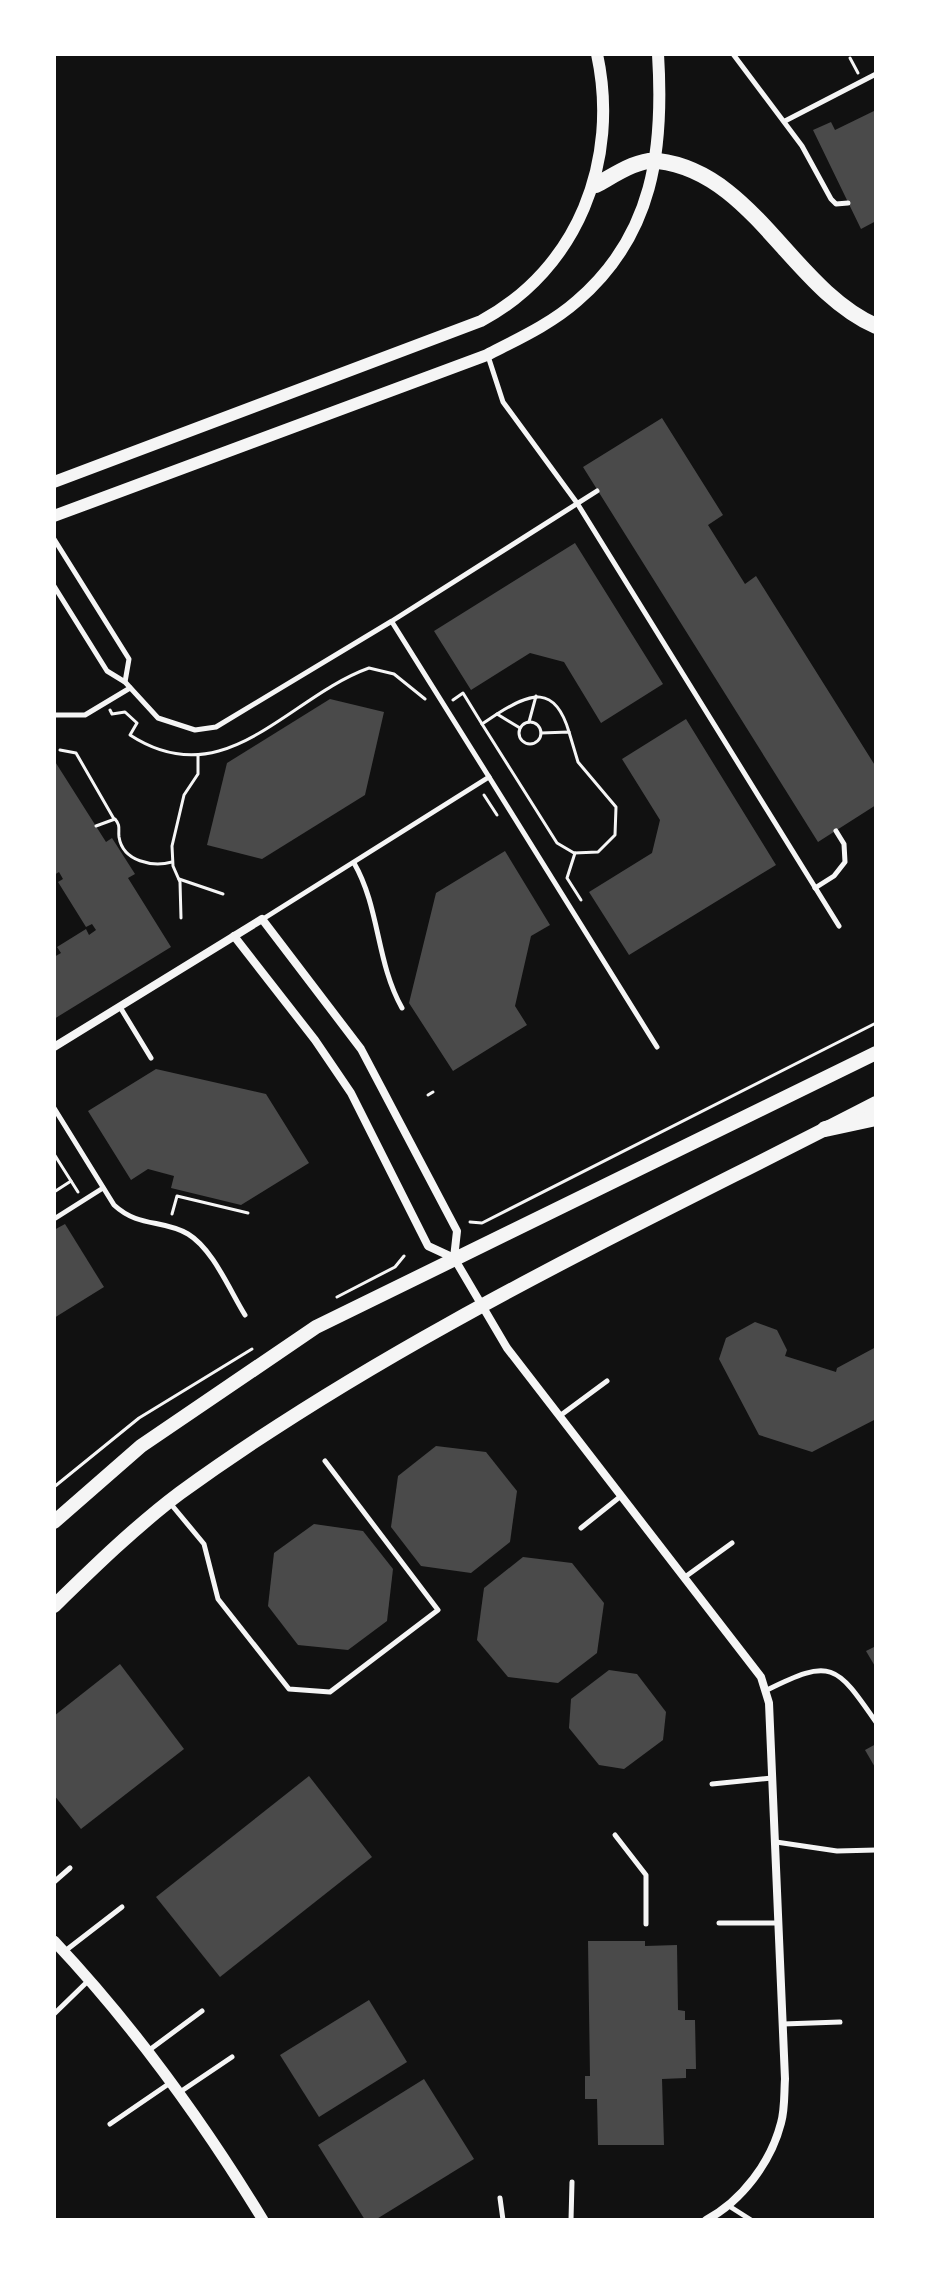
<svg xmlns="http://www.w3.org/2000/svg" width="930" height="2274" viewBox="0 0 930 2274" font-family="Barlow,sans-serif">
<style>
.building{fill:#4a4a4a}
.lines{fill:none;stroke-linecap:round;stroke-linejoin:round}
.path{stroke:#f5f5f5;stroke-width:3}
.service{stroke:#f5f5f5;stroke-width:5}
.minor{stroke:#f5f5f5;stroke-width:8}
.tertiary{stroke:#f5f5f5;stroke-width:11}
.secondary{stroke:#f5f5f5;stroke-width:12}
.primary{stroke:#f5f5f5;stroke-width:14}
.motorway{stroke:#f5f5f5;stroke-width:16}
</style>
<rect width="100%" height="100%" fill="#111"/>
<g class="building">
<path d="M 876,110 L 876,221 L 861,229 L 813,130 L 831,122 L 835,130 Z"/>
<path d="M 662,418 L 723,515 L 708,525 L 745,584 L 756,576 L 876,767 L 876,805 L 818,842 L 583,467 Z"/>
<path d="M 575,543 L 663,684 L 601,723 L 564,662 L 530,653 L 471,690 L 434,631 Z"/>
<path d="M 330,699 L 384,712 L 365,795 L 262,859 L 207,845 L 227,763 Z"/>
<path d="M 686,719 L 776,865 L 629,955 L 589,892 L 652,853 L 660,820 L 622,759 Z"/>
<path d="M 54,760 L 106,842 L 112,838 L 135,874 L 128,878 L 171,947 L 54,1019 L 54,957 L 61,953 L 57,947 L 86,929 L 89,935 L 96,930 L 92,924 L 86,927 L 58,882 L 63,879 L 59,872 L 54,875 Z"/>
<path d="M 505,851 L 550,925 L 531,936 L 515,1006 L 527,1025 L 453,1071 L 409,1003 L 436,893 Z"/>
<path d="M 156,1069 L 266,1094 L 309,1163 L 241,1205 L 171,1188 L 174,1176 L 148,1169 L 131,1180 L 88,1111 Z"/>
<path d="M 65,1224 L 104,1287 L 54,1318 L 54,1230 Z"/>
<path d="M 755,1322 L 777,1330 L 787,1350 L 785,1356 L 836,1372 L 837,1368 L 876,1347 L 876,1419 L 812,1452 L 759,1435 L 719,1359 L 726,1338 Z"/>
<path d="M 436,1446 L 486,1452 L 517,1491 L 510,1542 L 471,1573 L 421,1566 L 391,1527 L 398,1476 Z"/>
<path d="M 314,1524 L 363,1531 L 393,1569 L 387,1621 L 348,1650 L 298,1645 L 268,1606 L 274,1553 Z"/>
<path d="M 523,1557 L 572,1563 L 604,1603 L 597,1653 L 558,1683 L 508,1677 L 477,1640 L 484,1588 Z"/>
<path d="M 876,1646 L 876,1668 L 866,1651 Z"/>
<path d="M 120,1664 L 184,1749 L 81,1829 L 54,1795 L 54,1716 Z"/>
<path d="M 609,1670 L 637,1674 L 666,1712 L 663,1740 L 624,1769 L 599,1765 L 569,1728 L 571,1699 Z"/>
<path d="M 876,1744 L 876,1769 L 865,1750 Z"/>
<path d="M 309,1776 L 372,1857 L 220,1977 L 156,1897 Z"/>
<path d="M 588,1941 L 645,1941 L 645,1946 L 677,1945 L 678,2010 L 685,2011 L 685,2020 L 695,2020 L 696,2069 L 686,2069 L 686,2078 L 662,2079 L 664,2145 L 598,2145 L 597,2099 L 585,2099 L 585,2076 L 590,2076 Z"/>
<path d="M 369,2000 L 407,2062 L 319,2117 L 280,2055 Z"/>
<path d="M 424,2079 L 474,2159 L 375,2220 L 365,2220 L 318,2145 Z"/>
</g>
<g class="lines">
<g class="path">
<path d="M 850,58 L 858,73"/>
<path d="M 453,700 L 463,693 L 482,724 L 497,714 L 520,728"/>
<path d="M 110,710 L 112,714 L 125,712 L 137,723 L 130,735 C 225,797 288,697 369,668 L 394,674 L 425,699"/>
<path d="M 497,714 C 530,693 555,684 569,732"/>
<circle cx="530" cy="733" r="11"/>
<path d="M 529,722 L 536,696"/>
<path d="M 482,724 L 557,843 L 574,853 L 598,852 L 615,835 L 616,807 L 578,762 L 569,732 L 541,733"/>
<path d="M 60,750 L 76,753 L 114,819"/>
<path d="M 484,795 L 497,815"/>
<path d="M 96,826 L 115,819 C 121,826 118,829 119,837 C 123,862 153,867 172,862"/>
<path d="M 575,853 L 567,878 L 581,900"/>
<path d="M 179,879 L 223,894"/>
<path d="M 181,918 L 180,882 L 173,866 L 172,846 L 184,795 L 198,774 L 198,755"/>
<path d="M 428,1095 L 433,1092"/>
<path d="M 54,1154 L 78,1192"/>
<path d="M 54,1192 L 71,1181"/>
<path d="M 172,1214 L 177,1196 L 248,1213"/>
<path d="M 470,1222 L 482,1223 L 876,1023"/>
<path d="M 337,1297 L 395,1267 L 404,1256"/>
<path d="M 54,1487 L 139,1418 L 252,1349"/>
</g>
<g class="service">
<path d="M 733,54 L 802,146 L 831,199 L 836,204 L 848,203"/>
<path d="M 785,121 L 876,74"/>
<path d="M 488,356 L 503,402 L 577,503 L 839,926"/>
<path d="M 54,539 L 129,659 L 125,682"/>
<path d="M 54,586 L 107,671 L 125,682 L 158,718 L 195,730 L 216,727 L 392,621 L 597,491"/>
<path d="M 392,622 L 489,777"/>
<path d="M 54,715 L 85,715 L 130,688"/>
<path d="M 354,863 C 380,908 376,962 402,1008"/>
<path d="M 815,888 L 834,876 L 845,862 L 844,844 L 836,831"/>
<path d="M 263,919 L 489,777 L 657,1047"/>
<path d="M 120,1007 L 151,1058"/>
<path d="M 54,1108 L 114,1205 C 139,1228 162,1219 188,1234 C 213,1249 230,1291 245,1315"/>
<path d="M 54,1219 L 103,1188"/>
<path d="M 561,1415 L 607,1381"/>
<path d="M 170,1503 L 204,1544 L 218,1599 L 289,1689 L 330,1692 L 438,1610 L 325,1461"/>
<path d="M 581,1528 L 621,1496"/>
<path d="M 685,1577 L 732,1543"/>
<path d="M 767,1690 C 831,1658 836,1664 876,1722"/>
<path d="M 712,1784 L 772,1778"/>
<path d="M 615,1835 L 646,1875 L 646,1924"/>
<path d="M 776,1842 L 837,1851 L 876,1850"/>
<path d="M 54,1882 L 70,1868"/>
<path d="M 719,1923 L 777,1923"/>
<path d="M 65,1951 L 122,1907"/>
<path d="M 54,2014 L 88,1981"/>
<path d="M 783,2024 L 840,2022"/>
<path d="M 148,2051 L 202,2011"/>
<path d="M 180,2092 L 232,2057"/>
<path d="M 110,2124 L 170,2083"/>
<path d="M 500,2198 L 503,2220"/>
<path d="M 729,2206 L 751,2220"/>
<path d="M 571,2220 L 572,2182"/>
</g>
<g class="minor">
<path d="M 234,936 L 315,1040 L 351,1093 L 428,1246 L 454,1258"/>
<path d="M 54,1047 L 262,919 L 361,1049 L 457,1231 L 454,1258 L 507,1348 L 761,1677 L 769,1703 L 785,2079 C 784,2093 785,2109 781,2123 C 771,2162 742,2201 706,2220"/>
</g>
<path class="tertiary" d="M 54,1941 C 134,2026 202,2120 263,2220"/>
<g class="secondary">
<path d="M 54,482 L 481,321 C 578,269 620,160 597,54"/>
<path d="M 54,516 L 487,355 C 518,339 551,324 577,301 C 654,235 664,149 658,54"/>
</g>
<g class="primary">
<path d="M 54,1522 L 141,1446 L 316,1327 L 876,1053"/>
<path d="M 54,1606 C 94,1567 136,1526 180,1493 C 396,1336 640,1225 876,1103"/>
</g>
<g class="motorway">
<path d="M 596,185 C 613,176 638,158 658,161 C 753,172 792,289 876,326"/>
<path d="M 825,1129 L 876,1118"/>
</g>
</g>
<rect width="930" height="2274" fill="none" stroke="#ffffff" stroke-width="112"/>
</svg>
